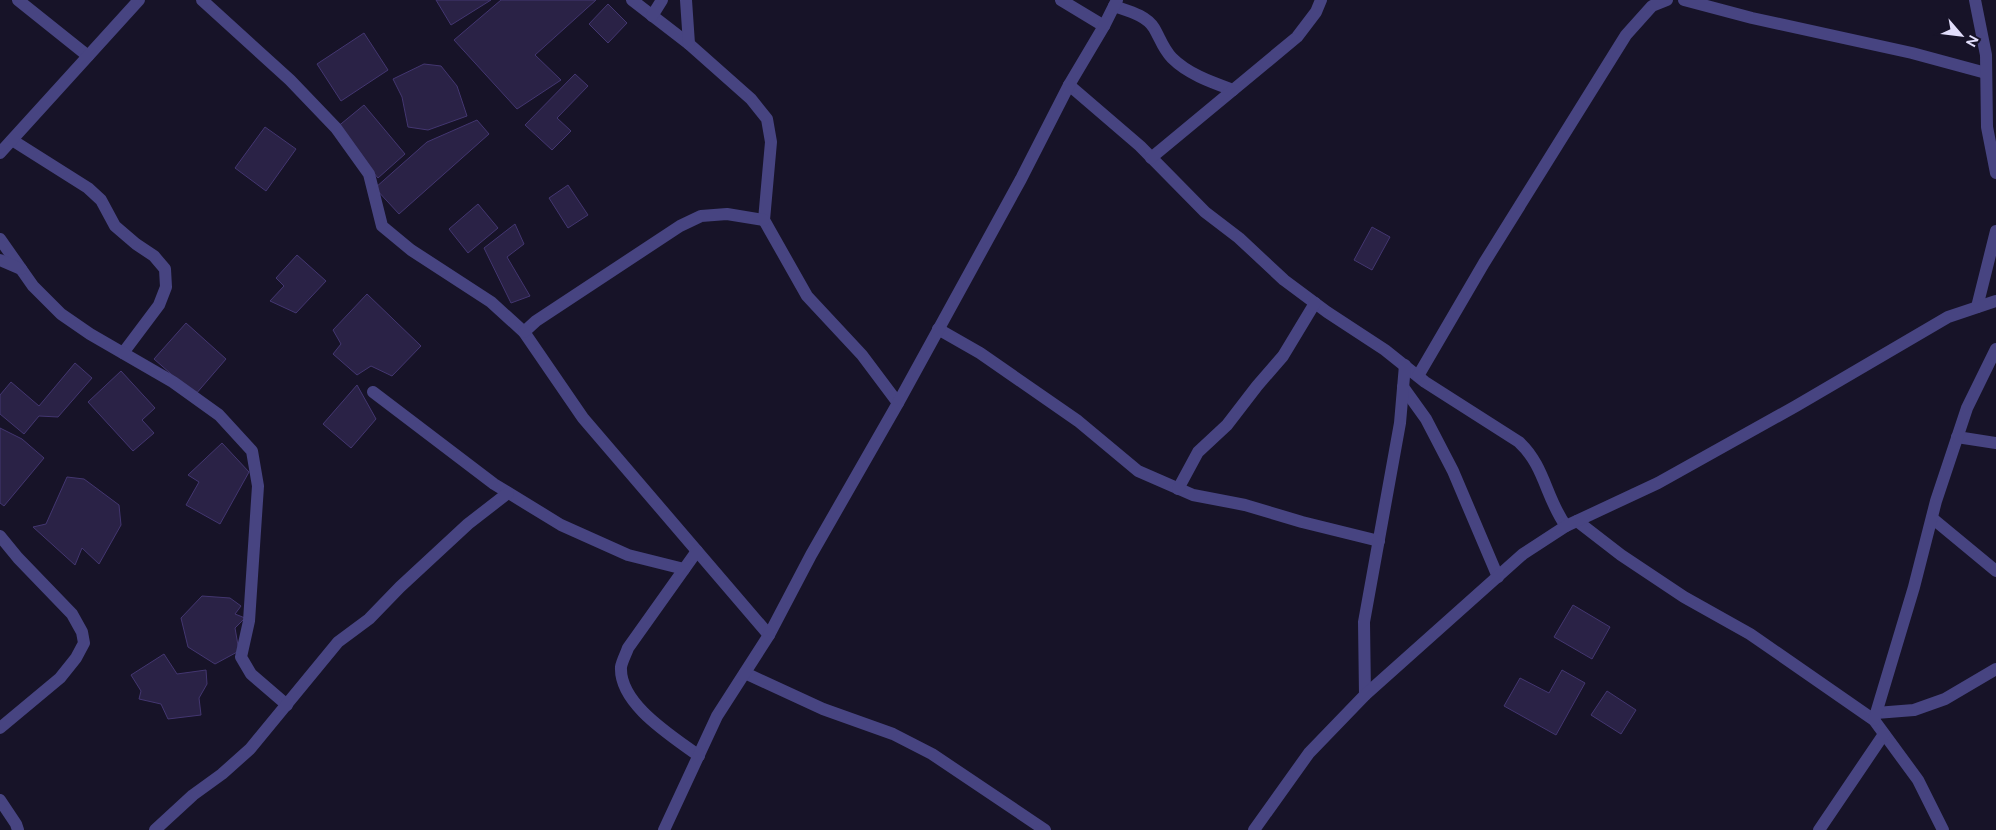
<svg xmlns="http://www.w3.org/2000/svg" width="1996" height="830" viewBox="0 0 1996 830" font-family="Figtree,sans-serif">
<style>
.building{fill:#2a2246;stroke:#433670}
.lines{fill:none;stroke-linecap:round;stroke-linejoin:round}
.street{stroke:#474481;stroke-width:12}
</style>
<rect width="100%" height="100%" fill="#171328"/>
<g class="building">
<path d="M 436,0 L 491,0 L 451,25 Z"/>
<path d="M 501,0 L 596,0 L 535,55 L 561,80 L 517,109 L 454,40 Z"/>
<path d="M 608,4 L 627,23 L 608,43 L 589,24 Z"/>
<path d="M 364,33 L 388,70 L 341,101 L 317,64 Z"/>
<path d="M 424,64 L 441,66 L 457,86 L 467,116 L 428,130 L 408,127 L 402,97 L 393,79 Z"/>
<path d="M 575,74 L 588,86 L 557,118 L 571,131 L 552,150 L 525,125 Z"/>
<path d="M 364,105 L 405,154 L 378,178 L 336,128 Z"/>
<path d="M 477,120 L 489,134 L 399,214 L 375,188 L 427,142 Z"/>
<path d="M 265,127 L 296,149 L 266,191 L 235,168 Z"/>
<path d="M 568,185 L 588,215 L 568,228 L 549,198 Z"/>
<path d="M 478,204 L 498,228 L 468,253 L 449,229 Z"/>
<path d="M 515,224 L 524,244 L 507,257 L 530,296 L 511,303 L 484,248 Z"/>
<path d="M 1372,227 L 1390,237 L 1372,270 L 1354,260 Z"/>
<path d="M 297,255 L 326,281 L 296,313 L 270,301 L 284,286 L 276,278 Z"/>
<path d="M 367,294 L 421,346 L 392,376 L 371,366 L 357,375 L 333,354 L 341,344 L 333,330 Z"/>
<path d="M 186,323 L 226,359 L 195,395 L 154,359 Z"/>
<path d="M 75,363 L 92,378 L 58,417 L 39,416 L 24,434 L 0,414 L 0,395 L 11,382 L 39,406 Z"/>
<path d="M 121,371 L 155,408 L 142,420 L 154,433 L 133,451 L 88,402 Z"/>
<path d="M 357,385 L 376,419 L 351,448 L 323,424 Z"/>
<path d="M 0,428 L 22,439 L 44,458 L 4,506 L 0,503 Z"/>
<path d="M 222,443 L 249,472 L 220,524 L 186,505 L 199,482 L 188,475 Z"/>
<path d="M 67,477 L 84,479 L 119,505 L 121,525 L 99,564 L 82,548 L 75,565 L 33,527 L 46,524 Z"/>
<path d="M 202,596 L 230,598 L 241,606 L 235,614 L 245,618 L 235,628 L 239,651 L 215,664 L 188,647 L 181,618 Z"/>
<path d="M 1573,605 L 1610,627 L 1592,659 L 1554,637 Z"/>
<path d="M 164,654 L 177,674 L 206,670 L 207,684 L 199,698 L 201,715 L 168,719 L 161,704 L 139,699 L 141,691 L 131,675 Z"/>
<path d="M 1562,670 L 1585,683 L 1556,735 L 1504,706 L 1520,678 L 1549,693 Z"/>
<path d="M 1607,691 L 1636,710 L 1621,734 L 1591,715 Z"/>
</g>
<g class="lines">
<g class="street">
<path d="M 18,0 L 88,56"/>
<path d="M 202,0 L 290,80 L 336,128 L 369,174 L 382,226 L 411,250 L 491,302 L 524,332 L 583,418 L 769,635"/>
<path d="M 632,0 L 689,44 L 751,99 L 767,119 L 771,142 L 764,220 L 807,296 L 862,355 L 898,403"/>
<path d="M 686,0 L 689,44"/>
<path d="M 1061,0 L 1104,26"/>
<path d="M 1684,0 L 1752,18 L 1912,53 L 1986,73"/>
<path d="M 1975,0 L 1986,55 L 1987,127 L 1996,173"/>
<path d="M 1114,6 C 1128,11 1146,15 1154,28 C 1160,38 1163,49 1172,58 C 1188,74 1211,82 1233,90"/>
<path d="M 652,16 L 662,0"/>
<path d="M 1069,85 L 1140,146 L 1205,212 L 1239,238 L 1284,280 L 1327,312 L 1385,350 L 1425,382 L 1519,442 C 1545,466 1546,499 1566,526"/>
<path d="M 12,140 L 88,188 L 101,200 L 115,226 L 136,244 L 154,256 L 165,269 L 166,287 L 159,305 L 123,353"/>
<path d="M 0,153 L 139,0"/>
<path d="M 1151,158 L 1297,37 L 1316,12 L 1321,0"/>
<path d="M 0,239 L 33,286 L 61,314 L 90,334 L 173,382 L 219,415 L 252,451 L 258,486 L 249,621 L 241,657 L 251,674 L 287,705"/>
<path d="M 0,260 L 21,269"/>
<path d="M 1977,307 L 1996,231"/>
<path d="M 938,329 L 980,353 L 1078,421 L 1138,471 L 1193,495 L 1245,505 L 1302,522 L 1379,541"/>
<path d="M 524,332 L 536,321 L 680,226 L 701,216 L 727,214 L 764,220"/>
<path d="M 1418,376 L 1484,263 L 1626,35 L 1652,6 L 1667,0"/>
<path d="M 1403,387 L 1426,419 L 1453,471 L 1498,577"/>
<path d="M 373,392 L 494,484 L 561,525 L 628,555 L 684,569"/>
<path d="M 1957,437 L 1996,443"/>
<path d="M 1178,489 L 1198,452 L 1227,425 L 1257,386 L 1283,356 L 1315,303"/>
<path d="M 1932,518 L 1996,571"/>
<path d="M 1577,521 L 1621,555 L 1684,597 L 1750,634 L 1874,720 L 1918,780 L 1943,830"/>
<path d="M 0,536 L 18,558 L 72,614 L 82,632 L 84,643 L 76,658 L 60,678 L 0,728"/>
<path d="M 697,551 L 628,648 C 626,654 622,661 621,667 C 619,704 672,736 699,756"/>
<path d="M 745,673 L 823,709 L 893,734 L 932,754 L 1045,830"/>
<path d="M 1365,695 L 1364,622 L 1400,423 L 1405,365"/>
<path d="M 1876,713 L 1914,710 L 1945,699 L 1996,669"/>
<path d="M 1874,720 L 1914,587 L 1936,501 L 1967,408 L 1996,349"/>
<path d="M 0,800 L 16,824 L 18,830"/>
<path d="M 155,830 L 193,795 L 222,774 L 250,749 L 338,642 L 369,619 L 400,587 L 468,524 L 508,493"/>
<path d="M 664,830 L 717,716 L 769,635 L 811,555 L 898,403 L 1021,179 L 1069,85 L 1104,26 L 1117,0"/>
<path d="M 1254,830 L 1309,753 L 1365,695 L 1523,554 L 1566,526 L 1658,483 L 1796,406 L 1948,317 L 1996,301"/>
<path d="M 1819,830 L 1884,734"/>
</g>
</g>
<g transform="translate(1961 35) rotate(118)" stroke="#171328" stroke-width="4" paint-order="stroke">
<path d="M0-4L9 19L0 12L-9 19Z" fill="#e2defb"/>
<text y="-8" font-size="14" font-weight="bold" text-anchor="middle" fill="#e2defb">N</text>
</g>
</svg>
